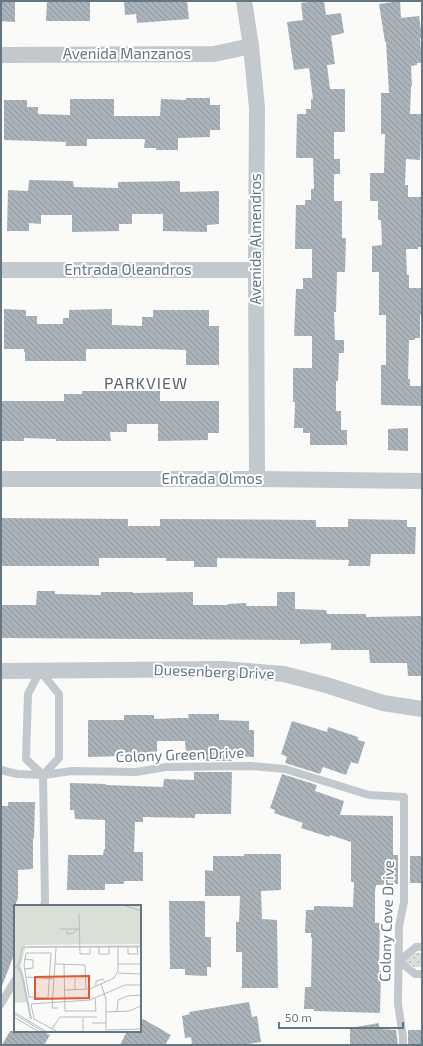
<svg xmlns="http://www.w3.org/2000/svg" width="423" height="1046" viewBox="0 0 423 1046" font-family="'Exo 2',sans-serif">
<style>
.grass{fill:url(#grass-dots)}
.building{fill:url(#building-back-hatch)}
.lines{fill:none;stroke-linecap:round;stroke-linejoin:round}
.lane{stroke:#c3c8cc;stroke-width:8}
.street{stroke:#c3c8cc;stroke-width:16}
.labels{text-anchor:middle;stroke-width:4;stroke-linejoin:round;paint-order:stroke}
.street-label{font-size:15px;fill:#657683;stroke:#fff}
.neighbourhood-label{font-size:16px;letter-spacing:1px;fill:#57646e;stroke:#fff}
.inset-river{fill:none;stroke:#bbc7cb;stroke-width:2}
.inset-road{fill:none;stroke:#b5bdc2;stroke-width:1}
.view{fill:#e4572e;fill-opacity:0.15;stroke:#e4572e;stroke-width:2}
.inset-edge{fill:none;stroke:#657683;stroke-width:2}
</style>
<defs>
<pattern id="grass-dots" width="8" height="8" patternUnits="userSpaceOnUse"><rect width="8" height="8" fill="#dadfd7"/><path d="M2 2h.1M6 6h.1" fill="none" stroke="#b4b9b4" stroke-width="1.8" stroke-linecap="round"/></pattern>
<pattern id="building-back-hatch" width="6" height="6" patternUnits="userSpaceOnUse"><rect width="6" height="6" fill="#aab3b9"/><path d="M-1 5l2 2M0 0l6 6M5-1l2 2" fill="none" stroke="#8e969c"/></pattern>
</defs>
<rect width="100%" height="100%" fill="#fafaf8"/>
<path class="grass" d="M 413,953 L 422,953 L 422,967 L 414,967 L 404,961 Z"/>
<g class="building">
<path d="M 1,1 L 15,1 L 15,22 L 1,21 Z"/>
<path d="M 47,1 L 90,1 L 90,21 L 46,21 Z"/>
<path d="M 124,1 L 187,1 L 189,19 L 137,23 L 136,14 L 125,15 Z"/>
<path d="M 318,1 L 324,1 L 326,15 L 341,13 L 344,33 L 331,36 L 335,64 L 327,65 L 330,89 L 345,89 L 345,132 L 334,132 L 334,159 L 340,159 L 340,174 L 334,174 L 334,201 L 342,201 L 342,238 L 346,238 L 345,272 L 337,272 L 336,312 L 334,312 L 335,340 L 344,340 L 344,353 L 339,353 L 338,381 L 336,381 L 336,411 L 341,411 L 341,430 L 347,430 L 347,445 L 310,445 L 310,433 L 303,433 L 303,428 L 294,428 L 295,402 L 293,402 L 293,368 L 312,368 L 312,336 L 294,336 L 296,289 L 303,289 L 303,278 L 312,278 L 312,249 L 295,249 L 296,205 L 305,205 L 305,200 L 311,200 L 311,189 L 314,189 L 313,158 L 296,158 L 297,114 L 306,114 L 306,109 L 311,109 L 311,99 L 313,99 L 309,68 L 294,70 L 287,22 L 303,20 L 301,3 Z"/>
<path d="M 400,1 L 401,18 L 419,16 L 422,38 L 420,38 L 422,63 L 417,63 L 417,65 L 411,66 L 412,86 L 411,86 L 410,114 L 422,114 L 420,160 L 406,159 L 405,185 L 408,185 L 408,197 L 422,197 L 422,247 L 418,247 L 418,249 L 406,249 L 407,275 L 409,275 L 409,288 L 421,288 L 422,296 L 422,315 L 420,315 L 420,338 L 415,338 L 415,340 L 409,340 L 408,379 L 410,379 L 410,386 L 422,386 L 422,406 L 381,405 L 381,365 L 386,365 L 386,315 L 379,315 L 379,272 L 372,272 L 372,246 L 382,245 L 381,220 L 378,220 L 378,201 L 370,201 L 370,173 L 384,173 L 385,134 L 381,134 L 381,93 L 389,93 L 386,42 L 385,42 L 379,4 Z"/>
<path d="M 186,98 L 210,98 L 210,105 L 220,105 L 220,130 L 210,130 L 210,137 L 178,138 L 178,150 L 156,150 L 156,148 L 144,148 L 145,139 L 87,139 L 87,146 L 66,146 L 66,142 L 4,140 L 4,100 L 27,100 L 27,107 L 38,107 L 38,114 L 70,115 L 70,99 L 114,99 L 114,116 L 160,116 L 161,99 L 186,100 Z"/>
<path d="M 29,180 L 73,181 L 74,187 L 118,188 L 118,182 L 180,181 L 180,192 L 219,191 L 219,224 L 207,225 L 207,232 L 163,231 L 163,214 L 132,214 L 132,224 L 119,224 L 119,231 L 72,232 L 72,215 L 41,215 L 41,224 L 29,223 L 29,231 L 7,231 L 8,190 L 28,191 Z"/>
<path d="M 4,309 L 26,310 L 26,316 L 37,316 L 37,324 L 63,324 L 63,318 L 69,318 L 69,310 L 112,309 L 112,325 L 142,326 L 142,317 L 153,317 L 153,310 L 209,310 L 209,326 L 219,326 L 219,365 L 186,365 L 186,350 L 152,349 L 86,349 L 86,361 L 25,361 L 25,352 L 24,352 L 24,349 L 4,349 Z"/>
<path d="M 82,391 L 160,391 L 160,401 L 219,401 L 219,433 L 208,433 L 208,440 L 158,441 L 158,424 L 127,424 L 127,432 L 110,432 L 111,441 L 56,441 L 56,439 L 24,438 L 24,441 L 1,441 L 1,401 L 64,401 L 64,394 L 82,394 Z"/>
<path d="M 408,428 L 408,451 L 388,450 L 388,429 Z"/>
<path d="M 1,518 L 128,519 L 128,526 L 160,526 L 160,519 L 316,520 L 316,527 L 348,527 L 348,519 L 407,520 L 407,527 L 416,527 L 415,554 L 371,554 L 370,566 L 348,566 L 349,560 L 217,558 L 217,567 L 194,567 L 194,561 L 166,561 L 166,558 L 99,558 L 99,566 L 1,566 Z"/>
<path d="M 37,591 L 55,591 L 55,594 L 101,595 L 101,592 L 133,592 L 133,593 L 193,592 L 193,605 L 227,605 L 228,604 L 246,603 L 246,606 L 277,606 L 277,592 L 295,592 L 295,609 L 326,610 L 327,614 L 366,614 L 366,617 L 422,616 L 422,676 L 408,676 L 407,663 L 370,663 L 369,650 L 331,650 L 331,643 L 300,644 L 300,640 L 1,638 L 1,605 L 36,605 Z"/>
<path d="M 188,714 L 219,714 L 219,720 L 249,721 L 249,730 L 254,730 L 254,757 L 232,756 L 232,761 L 195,761 L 195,755 L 186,755 L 185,741 L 157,741 L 157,755 L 88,757 L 88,720 L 124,720 L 124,715 L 154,715 L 154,719 L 180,718 L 189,718 Z"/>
<path d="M 292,721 L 327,732 L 328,727 L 358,737 L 358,740 L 365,742 L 358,764 L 351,762 L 346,775 L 323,767 L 320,774 L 285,763 L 287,757 L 281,754 Z"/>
<path d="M 194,772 L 232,772 L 231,814 L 195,814 L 195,818 L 143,817 L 143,822 L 135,822 L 134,852 L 143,852 L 143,881 L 124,881 L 124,884 L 105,884 L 105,890 L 67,890 L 68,855 L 103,855 L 104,849 L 105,849 L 105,820 L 75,819 L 74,810 L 70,810 L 70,783 L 106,784 L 106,785 L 163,787 L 164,779 L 194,780 Z"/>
<path d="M 282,774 L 317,785 L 315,791 L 344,801 L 340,815 L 393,816 L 393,855 L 398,855 L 398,884 L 376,885 L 375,891 L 375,923 L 380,923 L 379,971 L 381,971 L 380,1013 L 314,1011 L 314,1009 L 304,1009 L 305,987 L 311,987 L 312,938 L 311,938 L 311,933 L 305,933 L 306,910 L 314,910 L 314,906 L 353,907 L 354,882 L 351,882 L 351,842 L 330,835 L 329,837 L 301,828 L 303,823 L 274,813 L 275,810 L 270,808 Z"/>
<path d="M 8,802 L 35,802 L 34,838 L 33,838 L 33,869 L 18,870 L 18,898 L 15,906 L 15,952 L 2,986 L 1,986 L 1,806 L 8,806 Z"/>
<path d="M 244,854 L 281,854 L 281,890 L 261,891 L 262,919 L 277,920 L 278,988 L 242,988 L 242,952 L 236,952 L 236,922 L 239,922 L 240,896 L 205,896 L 205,870 L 213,871 L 213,856 L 244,856 Z"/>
<rect x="410" y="856" width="12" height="27"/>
<path d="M 169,901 L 205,901 L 205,937 L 211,937 L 211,967 L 207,967 L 207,976 L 185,975 L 185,969 L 170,969 Z"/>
<path d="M 249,1002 L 252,1017 L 257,1016 L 261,1042 L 242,1045 L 192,1045 L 191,1037 L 185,1038 L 182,1016 L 190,1014 L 189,1012 Z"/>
<path d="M 143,1019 L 171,1035 L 165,1045 L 120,1045 L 127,1031 L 140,1031 L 140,1024 Z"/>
<path d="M 379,1023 L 379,1029 L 396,1030 L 398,1045 L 350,1045 L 350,1028 Z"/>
<rect x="408" y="1030" width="14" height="15"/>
<path d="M 10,1031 L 42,1031 L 50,1035 L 44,1045 L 2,1045 Z"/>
</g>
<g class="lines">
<g class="lane">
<path d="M 1,770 L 17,774 L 43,775 L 72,771 L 136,772 L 166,767 L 250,766 L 285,769 L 369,795 L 404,797 L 404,902 L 399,926 L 398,1004 L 403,1037 L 403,1045"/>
<path d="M 43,775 L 26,759 L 28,694 L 40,671 L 59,694 L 59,758 L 43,775 L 45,901 L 44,906"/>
<path d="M 422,947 L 416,947 L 399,961 L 415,974 L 422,974"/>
<path d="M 1,1004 L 15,980"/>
</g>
<g class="street">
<path d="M 244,1 L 251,46 L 257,108 L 256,270 L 257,479"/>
<path d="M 1,55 L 214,54 L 251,46"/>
<path d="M 1,270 L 256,270"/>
<path d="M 1,479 L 257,479 L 422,481"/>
<path d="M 1,671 L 223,669 L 284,674 L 326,685 L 383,703 L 422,709"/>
</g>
</g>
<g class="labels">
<g class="street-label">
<text x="127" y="59">Avenida Manzanos</text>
<text transform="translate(256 239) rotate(-90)" y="5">Avenida Almendros</text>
<text x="128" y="275">Entrada Oleandros</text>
<text x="212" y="484">Entrada Olmos</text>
<text transform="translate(214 672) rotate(2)" y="5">Duesenberg Drive</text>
<text transform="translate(180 755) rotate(-2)" y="5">Colony Green Drive</text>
<text transform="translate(387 921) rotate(-88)" y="5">Colony Cove Drive</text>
</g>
<g class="neighbourhood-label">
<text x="146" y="389">PARKVIEW</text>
</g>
</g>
<g transform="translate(14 905)">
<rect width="127" height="127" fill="#fafaf8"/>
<path d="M 0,0 L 127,0 L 127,39 L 12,40 L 7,60 L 14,97 L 0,98 Z" fill="#dadfd7"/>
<path d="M 82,27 L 94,27 L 94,39 L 68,38 L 68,31 L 83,31 Z" fill="#dadfd7"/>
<path class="inset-river" d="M 4,62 L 8,69 L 17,114"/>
<path class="inset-road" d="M 109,0 L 127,6M 65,8 L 66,49 L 76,49 L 76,43M 46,24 L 66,24M 53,26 L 53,29 L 59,28 L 64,24M 127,41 L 13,42 L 127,42M 85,42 L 85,49 L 95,49 L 95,42M 114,42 L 114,49 L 124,49 L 123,42M 42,43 L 38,103 L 44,103M 12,48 L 37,48 L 34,93 L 15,92 L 10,60 ZM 41,59 L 71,60 L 72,84M 50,59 L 51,106 L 82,106 L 81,93M 104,59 L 127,59M 0,63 L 5,59 L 8,43 L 13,42M 10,64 L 19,63 L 19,55 L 10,54M 104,68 L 127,69M 61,70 L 61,85M 12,72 L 40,74M 87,79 L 92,94 L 92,127M 82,81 L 82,76 L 89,74 L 91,77M 50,85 L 76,84 L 100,73 L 104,66 L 104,42M 0,107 L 33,127M 92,107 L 115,106 L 127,101M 103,107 L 104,95 L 113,91 L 127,90M 0,109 L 30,127M 0,112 L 25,127M 78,118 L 92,118M 38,124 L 46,112 L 83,112M 127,124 L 127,111M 93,125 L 127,124M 44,127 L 20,114 L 17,99 L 76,95 L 111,80 L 127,80M 65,127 L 69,127 L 69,113"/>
<path class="view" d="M 75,71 L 75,93 L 21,94 L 21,72 Z"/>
<rect width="127" height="127" class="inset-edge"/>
</g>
<rect width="423" height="1046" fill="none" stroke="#657683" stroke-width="4"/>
<path d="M279 1022v6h124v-6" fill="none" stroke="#657683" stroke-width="2"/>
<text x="285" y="1022" font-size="12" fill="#657683" stroke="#ffffff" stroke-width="3" paint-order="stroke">50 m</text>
</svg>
